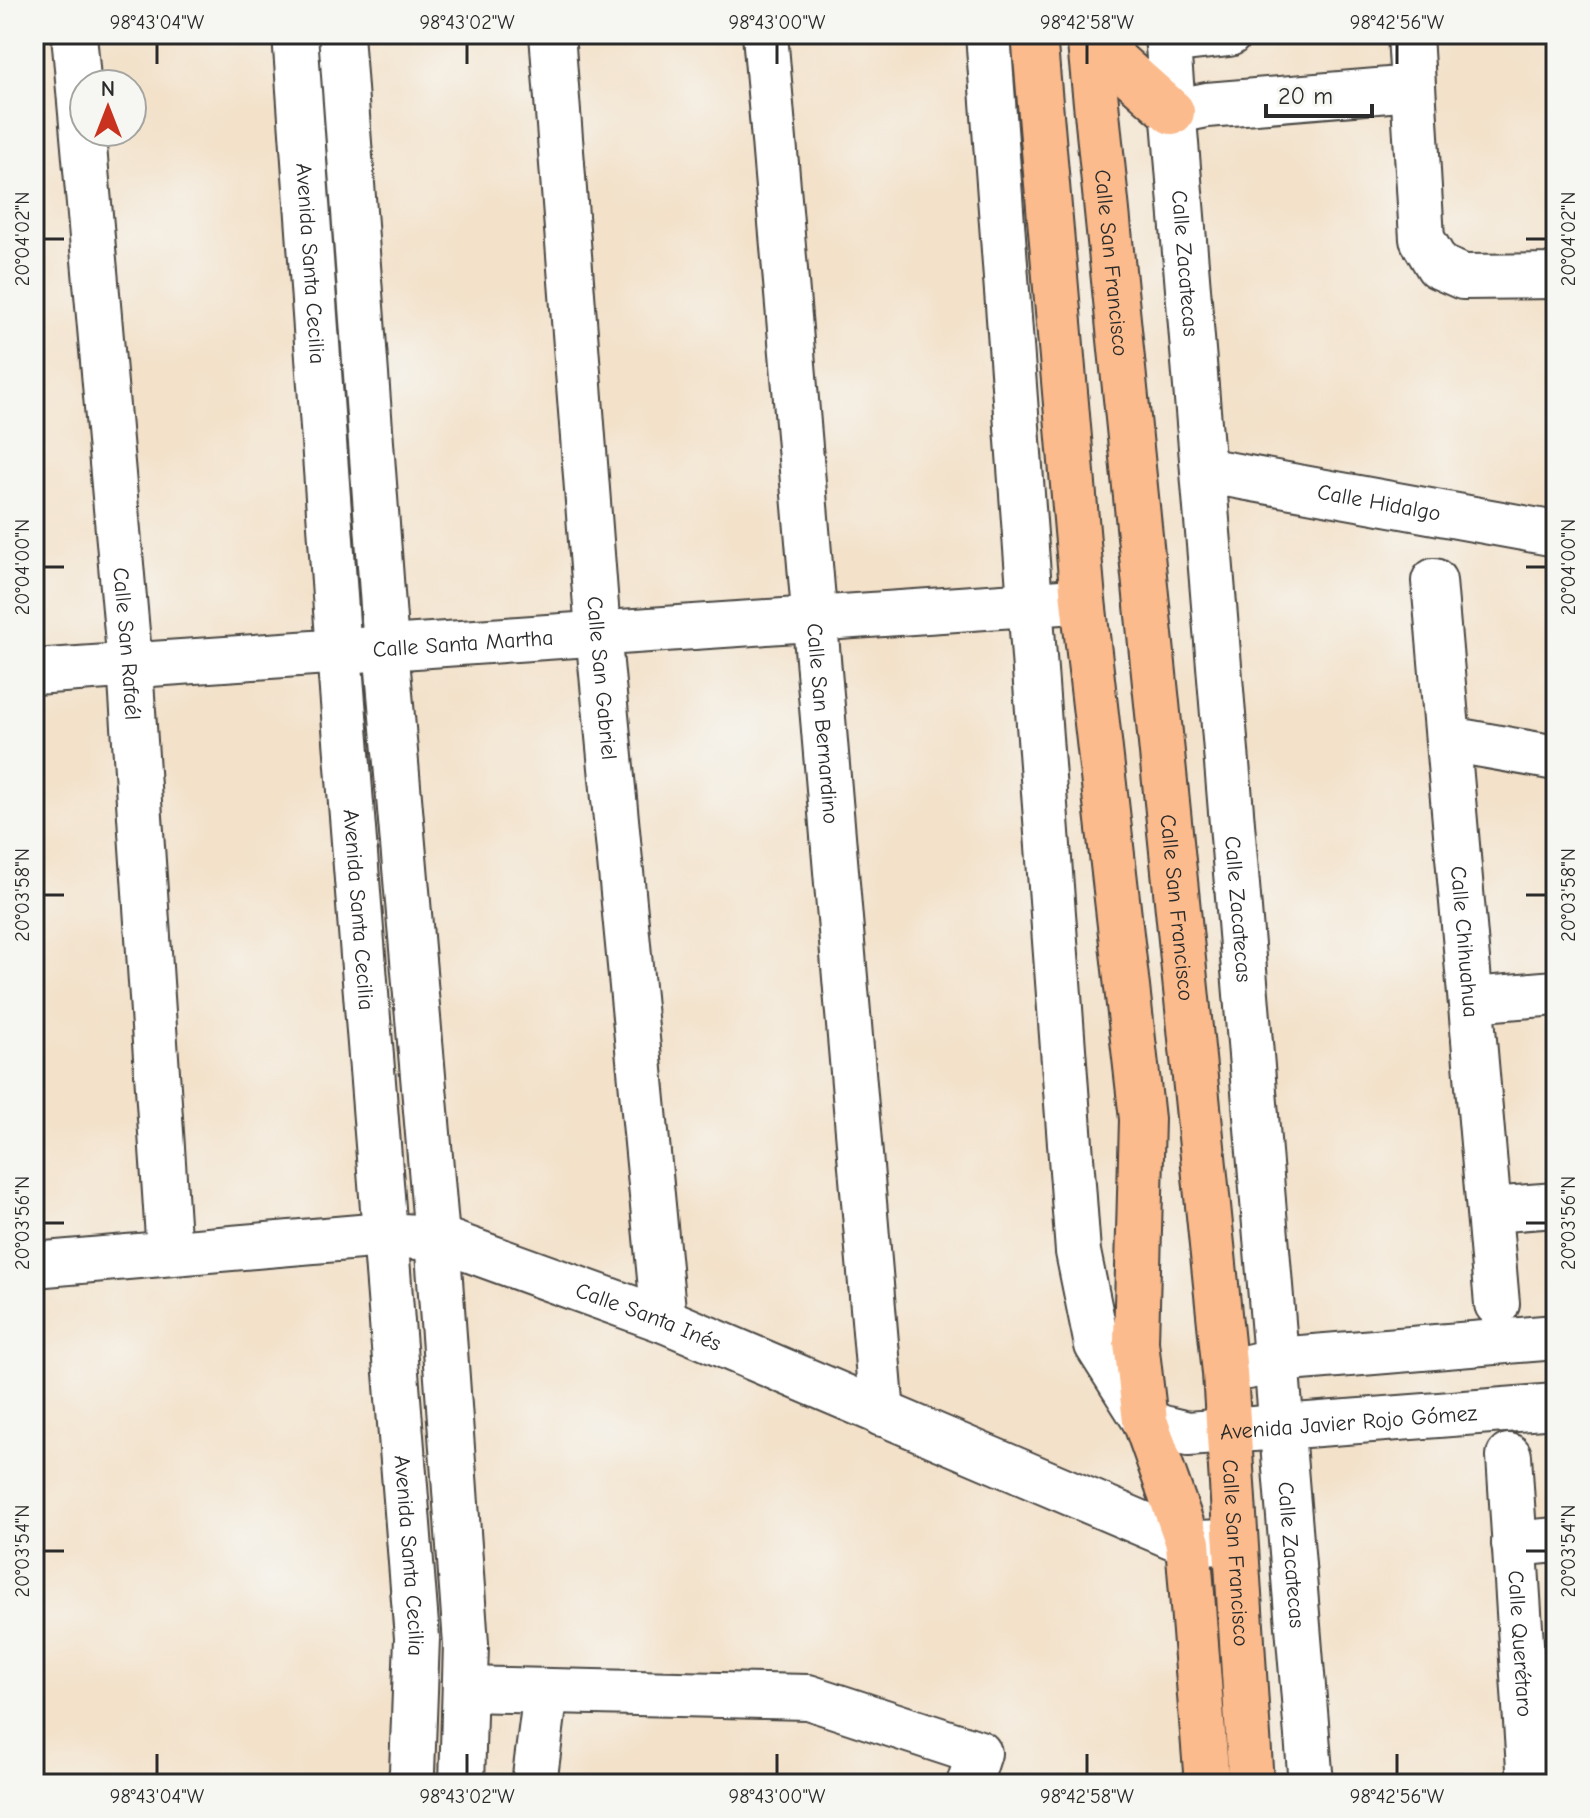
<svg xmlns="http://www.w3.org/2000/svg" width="1590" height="1818" viewBox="0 0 1590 1818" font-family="'Comic Neue',sans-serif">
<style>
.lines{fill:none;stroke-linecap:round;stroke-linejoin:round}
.minor-casing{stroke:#494643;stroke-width:48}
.major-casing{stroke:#494643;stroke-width:48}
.minor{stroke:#fff;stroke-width:44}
.major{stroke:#fbbb8c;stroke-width:44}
.ticks{fill:none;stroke:#2b2b2b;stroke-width:3}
.labels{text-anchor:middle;stroke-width:8;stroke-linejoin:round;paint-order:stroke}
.street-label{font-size:22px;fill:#2b2b2b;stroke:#f6f6f2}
.neatline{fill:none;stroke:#2b2b2b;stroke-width:3}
.ticks-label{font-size:20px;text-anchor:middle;fill:#2b2b2b}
</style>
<rect width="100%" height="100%" fill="#f6f6f2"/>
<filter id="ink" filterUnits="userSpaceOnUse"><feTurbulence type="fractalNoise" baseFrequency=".0125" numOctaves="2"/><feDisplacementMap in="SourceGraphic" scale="16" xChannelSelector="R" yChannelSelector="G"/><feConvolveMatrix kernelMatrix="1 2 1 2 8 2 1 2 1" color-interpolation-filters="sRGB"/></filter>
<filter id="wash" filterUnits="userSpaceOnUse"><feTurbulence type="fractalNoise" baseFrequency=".006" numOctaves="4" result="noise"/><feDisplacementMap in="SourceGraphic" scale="32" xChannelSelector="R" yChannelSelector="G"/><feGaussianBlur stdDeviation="1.8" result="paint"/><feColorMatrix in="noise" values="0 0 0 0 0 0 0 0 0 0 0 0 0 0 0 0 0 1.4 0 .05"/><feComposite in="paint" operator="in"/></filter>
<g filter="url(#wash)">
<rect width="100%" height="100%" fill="#f3e1c9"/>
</g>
<g filter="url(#ink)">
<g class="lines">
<defs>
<g id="minor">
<path id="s1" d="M 74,34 L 130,666 L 169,1253"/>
<path id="s2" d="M 295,34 L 339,652 L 417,1638 L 412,1772 L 409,1784"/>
<path d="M 341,34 L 386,647 L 437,1238 L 466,1644 L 462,1784"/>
<path id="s3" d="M 552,34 L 598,632 L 664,1320"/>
<path id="s4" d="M 765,34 L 882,1414"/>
<path id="s5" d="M 988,34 L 1078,1252 L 1097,1345 L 1145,1421 L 1163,1428 L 1188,1434 L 1556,1406"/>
<path id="s6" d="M 1167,34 L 1311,1784"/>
<path d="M 1410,34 L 1422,239 L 1438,266 L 1463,277 L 1556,276"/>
<path d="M 1167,41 L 1229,34"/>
<path d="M 1172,112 L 1207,105 L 1413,88"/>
<path id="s7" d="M 1204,470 L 1556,534"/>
<path id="s8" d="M 1434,581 L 1497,1304"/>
<path id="s9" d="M 34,672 L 1061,602"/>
<path d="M 1449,739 L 1556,758"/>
<path d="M 1471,1000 L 1556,993"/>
<path d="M 1489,1210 L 1556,1205"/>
<path id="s10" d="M 34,1265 L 383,1235 L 437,1238 L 664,1320 L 1188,1543 L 1235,1542"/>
<path d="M 1248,1367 L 1277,1360 L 1556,1337"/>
<path id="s11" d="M 1509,1456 L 1530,1784"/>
<path d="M 1514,1544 L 1556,1540"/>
<path d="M 465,1689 L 808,1697 L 979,1753 L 969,1784"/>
<path d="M 534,1784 L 546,1691"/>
</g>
<g id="major">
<path d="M 1034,34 L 1083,600 L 1142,1119 L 1136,1342 L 1145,1421 L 1188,1543 L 1207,1784"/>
<path id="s12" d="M 1089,34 L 1225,1373 L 1251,1784"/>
<path d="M 1089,38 L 1172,112"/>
</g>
</defs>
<use href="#minor" class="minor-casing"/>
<use href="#major" class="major-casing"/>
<use href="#minor" class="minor"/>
<use href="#major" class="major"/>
</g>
</g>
<path class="ticks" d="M 157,44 L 157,64M 467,44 L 467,64M 777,44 L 777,64M 1087,44 L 1087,64M 1397,44 L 1397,64M 44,239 L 64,239M 1526,239 L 1546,239M 44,567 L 64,567M 1526,567 L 1546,567M 44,895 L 64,895M 1526,895 L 1546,895M 44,1223 L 64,1223M 1526,1223 L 1546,1223M 44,1551 L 64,1551M 1526,1551 L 1546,1551M 157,1754 L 157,1774M 467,1754 L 467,1774M 777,1754 L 777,1774M 1087,1754 L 1087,1774M 1397,1754 L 1397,1774"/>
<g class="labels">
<g class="street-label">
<text dy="8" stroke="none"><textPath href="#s2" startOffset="230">Avenida Santa Cecilia</textPath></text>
<text dy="8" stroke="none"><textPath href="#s6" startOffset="230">Calle Zacatecas</textPath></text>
<text dy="8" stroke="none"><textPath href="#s12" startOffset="230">Calle San Francisco</textPath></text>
<text dy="8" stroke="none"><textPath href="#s7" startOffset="178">Calle Hidalgo</textPath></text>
<text dy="8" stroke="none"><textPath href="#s9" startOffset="430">Calle Santa Martha</textPath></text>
<text dy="8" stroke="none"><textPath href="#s1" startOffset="612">Calle San Rafaél</textPath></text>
<text dy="8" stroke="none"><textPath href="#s3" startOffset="646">Calle San Gabriel</textPath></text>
<text dy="8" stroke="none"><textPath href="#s4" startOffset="692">Calle San Bernardino</textPath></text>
<text dy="8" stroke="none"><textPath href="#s12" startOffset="878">Calle San Francisco</textPath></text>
<text dy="8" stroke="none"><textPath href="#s2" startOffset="878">Avenida Santa Cecilia</textPath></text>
<text dy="8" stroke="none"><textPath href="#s6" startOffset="878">Calle Zacatecas</textPath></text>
<text dy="8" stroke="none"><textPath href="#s8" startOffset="362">Calle Chihuahua</textPath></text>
<text dy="8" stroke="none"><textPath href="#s10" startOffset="630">Calle Santa Inés</textPath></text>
<text dy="8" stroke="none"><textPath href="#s5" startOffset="1612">Avenida Javier Rojo Gómez</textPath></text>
<text dy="8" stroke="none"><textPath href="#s12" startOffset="1526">Calle San Francisco</textPath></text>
<text dy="8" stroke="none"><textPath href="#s2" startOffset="1526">Avenida Santa Cecilia</textPath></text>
<text dy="8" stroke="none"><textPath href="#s6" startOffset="1526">Calle Zacatecas</textPath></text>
<text dy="8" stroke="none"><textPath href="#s11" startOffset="188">Calle Querétaro</textPath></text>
</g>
</g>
<rect width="1590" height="1818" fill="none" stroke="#f6f6f2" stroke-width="88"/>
<g transform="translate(108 108)"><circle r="38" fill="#f6f6f2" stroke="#a5a5a2" stroke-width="2"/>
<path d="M0-6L14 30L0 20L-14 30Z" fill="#c8321e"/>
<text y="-12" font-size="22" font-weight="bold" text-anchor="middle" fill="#2b2b2b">N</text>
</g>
<path d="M1266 104v12h106v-12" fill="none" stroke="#2b2b2b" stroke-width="4"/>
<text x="1278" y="104" font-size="24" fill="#2b2b2b" stroke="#f6f6f2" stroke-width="6" paint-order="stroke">20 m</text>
<rect x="44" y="44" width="1502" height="1730" class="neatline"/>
<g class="ticks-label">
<text x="157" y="29">98°43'04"W</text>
<text x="467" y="29">98°43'02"W</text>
<text x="777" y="29">98°43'00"W</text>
<text x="1087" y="29">98°42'58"W</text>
<text x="1397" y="29">98°42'56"W</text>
<text transform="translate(22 239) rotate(-90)" y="7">20°04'02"N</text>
<text transform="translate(1568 239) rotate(-90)" y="7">20°04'02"N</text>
<text transform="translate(22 567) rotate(-90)" y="7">20°04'00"N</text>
<text transform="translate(1568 567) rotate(-90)" y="7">20°04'00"N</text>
<text transform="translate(22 895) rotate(-90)" y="7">20°03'58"N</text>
<text transform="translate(1568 895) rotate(-90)" y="7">20°03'58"N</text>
<text transform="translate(22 1223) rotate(-90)" y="7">20°03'56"N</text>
<text transform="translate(1568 1223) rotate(-90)" y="7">20°03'56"N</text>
<text transform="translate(22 1551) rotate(-90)" y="7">20°03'54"N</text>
<text transform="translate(1568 1551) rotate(-90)" y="7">20°03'54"N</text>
<text x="157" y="1803">98°43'04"W</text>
<text x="467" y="1803">98°43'02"W</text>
<text x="777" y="1803">98°43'00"W</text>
<text x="1087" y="1803">98°42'58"W</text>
<text x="1397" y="1803">98°42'56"W</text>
</g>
</svg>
